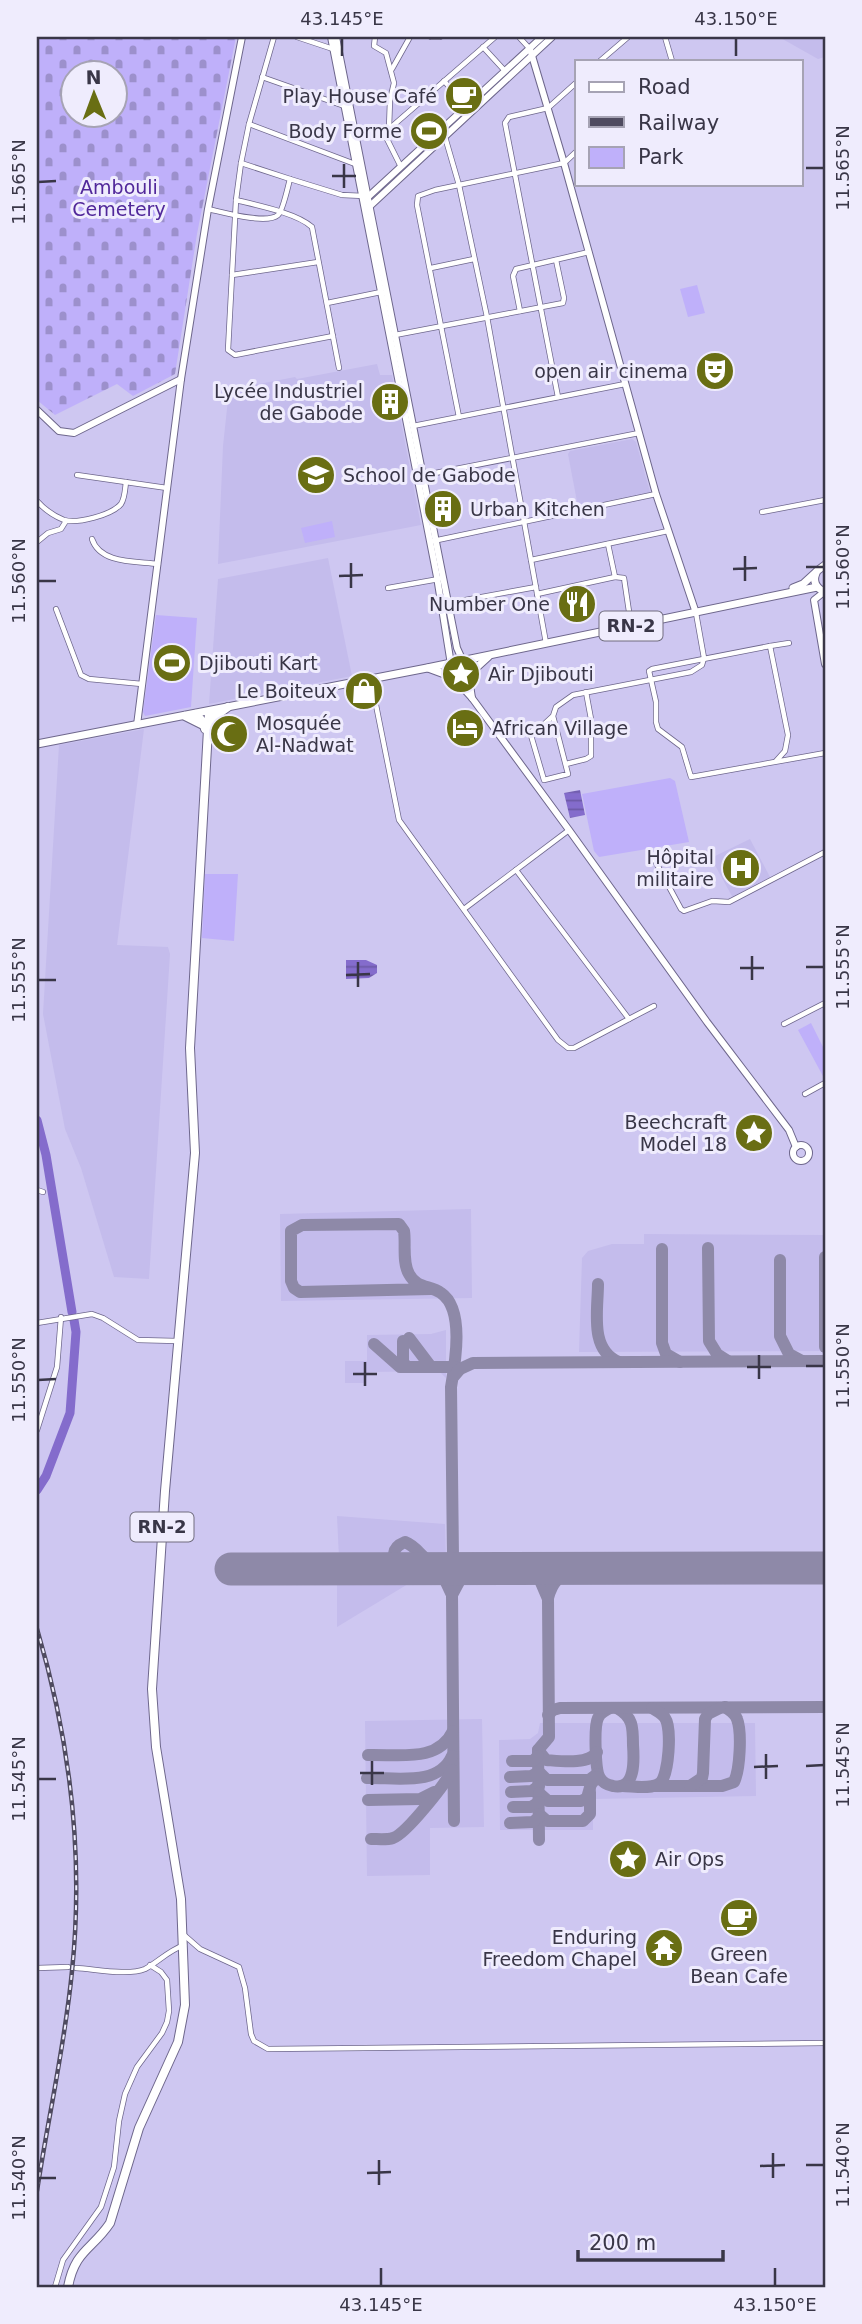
<svg xmlns="http://www.w3.org/2000/svg" width="862" height="2324" viewBox="0 0 862 2324" font-family="'DejaVu Sans',sans-serif">
<style>
.built{fill:#c4bcec}
.green{fill:#bfb0fa}
.cemetery{fill:url(#cemetery-stones);fill-rule:evenodd}
.water{fill:url(#water-rules)}
.lines{fill:none;stroke-linecap:round;stroke-linejoin:round}
.river{stroke:#846ccc;stroke-width:9}
.taxiway{stroke:#8e89a8;stroke-width:12}
.runway{stroke:#8e89a8;stroke-width:33}
.minor-casing{stroke:#6e678c;stroke-width:6}
.tertiary-casing{stroke:#6e678c;stroke-width:8}
.primary-casing{stroke:#6e678c;stroke-width:9}
.trunk-casing{stroke:#6e678c;stroke-width:10}
.minor{stroke:#fff;stroke-width:4.5}
.tertiary{stroke:#fff;stroke-width:6}
.primary{stroke:#fff;stroke-width:7}
.trunk{stroke:#fff;stroke-width:8}
.rail-casing{stroke:#4f4b60;stroke-width:4.5}
.rail{stroke:#efecfd;stroke-width:2;stroke-dasharray:5;stroke-linecap:butt}
.ticks{fill:none;stroke:#393647;stroke-width:2.5}
.labels{text-anchor:middle;stroke-width:6;stroke-linejoin:round;paint-order:stroke}
.shield{fill:#efecfd;stroke:#706d7e;stroke-width:2}
.shield-label{font-size:18px;font-weight:bold;fill:#393647}
.poi-label{font-size:19px;fill:#393647;stroke:#efecfd;text-anchor:end}
.park-label{font-size:19px;fill:#51289a;stroke:#efecfd}
.neatline{fill:none;stroke:#393647;stroke-width:2.5}
.ticks-label{font-size:18px;text-anchor:middle;fill:#393647}
</style>
<defs>
<pattern id="cemetery-stones" width="16" height="16" patternUnits="userSpaceOnUse" patternTransform="scale(1.75)"><rect width="16" height="16" fill="#bfb0fa"/><path d="M2 7V4a2 2 0 0 1 4 0v3zM10 15v-3a2 2 0 0 1 4 0v3z" fill="#9c90cc"/></pattern>
<pattern id="water-rules" width="6" height="5" patternUnits="userSpaceOnUse" patternTransform="scale(1.75)"><rect width="6" height="5" fill="#846ccc"/><path d="M0 2.5h6" fill="none" stroke="#6d5aa7"/></pattern>
</defs>
<rect width="100%" height="100%" fill="#cec7f1"/>
<g class="built">
<path d="M 779,37 L 825,37 L 825,57 L 818,59 Z"/>
<path d="M 377,364 L 380,375 L 392,375 L 421,525 L 218,564 L 223,446 L 229,390 L 295,377 L 297,379 Z"/>
<path d="M 632,439 L 636,442 L 650,492 L 578,507 L 568,454 L 570,451 Z"/>
<path d="M 328,558 L 352,676 L 209,704 L 218,579 Z"/>
<path d="M 144,729 L 117,945 L 168,947 L 170,954 L 149,1279 L 114,1277 L 81,1168 L 65,1129 L 43,1014 L 59,745 Z"/>
<path d="M 750,839 L 771,879 L 733,898 L 711,858 Z"/>
<path d="M 471,1209 L 472,1298 L 281,1301 L 280,1214 Z"/>
<path d="M 644,1234 L 825,1235 L 825,1351 L 579,1352 L 582,1258 L 588,1251 L 612,1244 L 644,1244 Z"/>
<path d="M 446,1330 L 446,1378 L 439,1371 L 369,1372 L 364,1383 L 345,1383 L 345,1361 L 367,1361 L 367,1335 L 431,1334 Z"/>
<path d="M 337,1516 L 445,1524 L 446,1558 L 339,1558 Z"/>
<path d="M 408,1584 L 337,1627 L 337,1585 Z"/>
<path d="M 482,1719 L 484,1827 L 430,1828 L 430,1875 L 367,1876 L 365,1721 Z"/>
<path d="M 540,1723 L 755,1723 L 756,1796 L 593,1799 L 593,1830 L 500,1830 L 499,1740 L 530,1739 L 538,1733 Z"/>
</g>
<g class="green">
<path d="M 697,285 L 705,313 L 688,317 L 680,289 Z"/>
<path d="M 332,521 L 335,537 L 305,543 L 301,528 Z"/>
<path d="M 156,615 L 197,618 L 191,707 L 145,716 L 143,712 Z"/>
<path d="M 670,778 L 675,781 L 689,842 L 599,857 L 594,851 L 582,794 Z"/>
<path d="M 205,874 L 238,874 L 234,941 L 202,938 Z"/>
<path d="M 811,1023 L 825,1051 L 824,1078 L 798,1030 Z"/>
</g>
<path class="cemetery" d="M 37,37 L 236,37 L 197,234 L 175,374 L 133,396 L 117,384 L 55,415 L 37,400 ZM 74,74 L 116,74 L 116,116 L 74,116 Z"/>
<g class="water">
<path d="M 580,790 L 585,815 L 570,818 L 564,793 Z"/>
<path d="M 346,960 L 366,960 L 377,965 L 377,973 L 369,978 L 346,979 Z"/>
</g>
<g class="lines">
<g class="river">
<path d="M 37,1120 L 46,1155 L 72,1312"/>
<path d="M 37,1490 L 46,1476 L 70,1413 L 76,1332 L 74,1320"/>
</g>
<g class="taxiway">
<path d="M 708,1248 L 709,1341 L 717,1354 L 728,1361"/>
<path d="M 662,1249 L 662,1343 L 666,1354 L 680,1362"/>
<path d="M 825,1257 L 825,1347"/>
<path d="M 780,1260 L 780,1336 L 789,1354 L 802,1361"/>
<path d="M 598,1284 C 598,1310 589,1350 619,1362"/>
<path d="M 431,1289 L 300,1292 L 294,1288 L 291,1281 L 291,1231 L 302,1225 L 399,1224 L 404,1231 C 406,1244 402,1262 409,1274 C 417,1289 430,1285 441,1293 C 465,1309 455,1364 451,1387 L 453,1557 L 457,1565 L 462,1569"/>
<path d="M 409,1338 L 431,1367"/>
<path d="M 403,1341 L 403,1362 L 407,1367"/>
<path d="M 374,1344 L 400,1367 L 455,1367"/>
<path d="M 454,1376 L 460,1369 L 473,1363 L 825,1361"/>
<path d="M 399,1569 C 393,1557 390,1548 405,1542 C 419,1547 424,1563 441,1569"/>
<path d="M 432,1569 L 444,1578 L 452,1595 L 454,1821"/>
<path d="M 523,1569 L 539,1578 L 548,1599 L 549,1737 L 538,1750 L 539,1840"/>
<path d="M 452,1595 L 460,1580 L 471,1569"/>
<path d="M 548,1598 C 552,1582 560,1574 576,1568"/>
<path d="M 610,1708 C 604,1711 600,1713 598,1718 C 594,1726 595,1771 600,1778 C 603,1783 607,1785 613,1786 C 636,1791 634,1759 633,1745 C 633,1727 633,1717 617,1708"/>
<path d="M 548,1715 L 553,1710 L 560,1708 L 825,1707"/>
<path d="M 538,1750 L 546,1760 C 560,1761 589,1765 597,1752"/>
<path d="M 368,1755 C 399,1754 438,1763 453,1731"/>
<path d="M 512,1761 L 533,1761 L 538,1756"/>
<path d="M 510,1777 L 531,1776 L 539,1772 L 547,1780 L 589,1780 L 597,1774"/>
<path d="M 367,1778 C 394,1777 439,1787 452,1756"/>
<path d="M 622,1786 C 633,1786 651,1790 660,1783 C 669,1775 672,1728 665,1718 C 662,1713 656,1711 652,1708"/>
<path d="M 654,1786 L 722,1786 L 734,1782 C 740,1770 742,1732 737,1719 C 735,1713 730,1711 725,1707"/>
<path d="M 690,1786 L 702,1778 L 703,1773 L 705,1719 L 708,1714 L 720,1708"/>
<path d="M 511,1792 L 532,1791 L 539,1786"/>
<path d="M 539,1793 L 548,1801 L 581,1801 L 587,1798 L 591,1784 L 597,1777"/>
<path d="M 368,1800 L 420,1799 L 434,1792"/>
<path d="M 513,1807 L 531,1807 L 539,1802"/>
<path d="M 539,1814 L 547,1821 L 583,1821 L 590,1814 L 590,1792"/>
<path d="M 510,1823 L 533,1822 L 539,1817"/>
<path d="M 371,1839 C 378,1839 387,1840 393,1838 C 406,1834 447,1782 452,1770"/>
</g>
<path class="runway" d="M 231,1569 L 825,1568"/>
<defs>
<g id="minor">
<path d="M 297,37 L 336,50"/>
<path d="M 375,37 L 374,46 L 386,53 L 394,83 L 390,100 L 389,128"/>
<path d="M 431,37 L 440,37"/>
<path d="M 519,37 L 530,49"/>
<path d="M 665,37 L 672,61"/>
<path d="M 483,47 L 505,71"/>
<path d="M 600,61 L 628,37"/>
<path d="M 392,69 L 410,37"/>
<path d="M 262,77 L 347,107"/>
<path d="M 444,81 L 467,106"/>
<path d="M 249,124 L 355,164"/>
<path d="M 443,130 L 459,185 L 487,317 L 546,643"/>
<path d="M 241,163 L 249,124 L 274,37"/>
<path d="M 401,167 L 387,139 L 389,129 L 495,37"/>
<path d="M 290,179 L 241,163 L 236,200 L 228,350 L 235,355 L 333,336"/>
<path d="M 236,200 C 256,205 297,213 312,227 L 339,368"/>
<path d="M 208,209 C 222,212 267,225 278,215 C 283,211 288,186 290,179 L 342,195 L 364,196"/>
<path d="M 431,268 L 474,259"/>
<path d="M 232,275 L 318,262"/>
<path d="M 327,303 L 381,292"/>
<path d="M 520,311 L 513,276 L 516,269 L 589,252"/>
<path d="M 395,335 L 563,303 L 564,298 L 556,260"/>
<path d="M 558,397 L 505,123 L 509,117 L 548,108 L 577,82"/>
<path d="M 459,417 L 417,205 L 418,196 L 435,190 L 564,163 L 577,151"/>
<path d="M 413,426 L 625,384"/>
<path d="M 77,475 L 167,488"/>
<path d="M 420,476 L 639,433"/>
<path d="M 37,501 C 44,509 54,516 64,520 C 77,524 112,515 121,504 C 125,498 125,489 126,482"/>
<path d="M 762,512 L 825,500"/>
<path d="M 92,539 C 100,564 136,561 158,564"/>
<path d="M 433,541 L 656,494"/>
<path d="M 37,542 L 48,533 L 61,529 L 66,521"/>
<path d="M 531,560 L 668,531"/>
<path d="M 615,577 L 624,578 L 631,625"/>
<path d="M 388,588 L 439,579"/>
<path d="M 537,594 L 615,577 L 608,544"/>
<path d="M 449,603 L 536,587"/>
<path d="M 56,609 L 81,675 L 89,679 L 142,684"/>
<path d="M 770,646 L 789,643"/>
<path d="M 371,680 L 399,820 L 558,1040 L 568,1048 L 574,1048 L 629,1019"/>
<path d="M 553,716 L 540,728 L 530,732 L 544,780 L 568,774 L 553,716 L 556,707 L 573,695 L 691,672 L 702,665 L 704,658 L 696,613"/>
<path d="M 776,761 L 785,751 L 788,735 L 770,646 L 652,669 L 649,671 L 656,702 L 656,722 L 658,729 L 682,747 L 691,777 L 825,753"/>
<path d="M 566,764 L 586,759 L 591,756 L 591,719 L 586,692"/>
<path d="M 653,857 L 681,909 L 684,911 L 712,901 L 729,902 L 825,852"/>
<path d="M 516,870 L 629,1019 L 654,1006"/>
<path d="M 464,909 L 569,830"/>
<path d="M 784,1024 L 825,1003"/>
<path d="M 805,1094 L 825,1083"/>
<path d="M 37,1190 L 43,1192"/>
<path d="M 37,1323 L 92,1314 L 103,1318 L 138,1340 L 177,1341"/>
<path d="M 37,1430 L 57,1367 L 61,1317"/>
<path d="M 184,1935 L 200,1949 L 239,1967 L 245,1988 L 251,2034 L 254,2041 L 268,2049 L 825,2043"/>
<path d="M 37,1968 L 68,1967"/>
<path d="M 76,1968 C 95,1969 128,1976 145,1969 C 158,1962 168,1951 184,1945"/>
<path d="M 55,2287 L 63,2260 L 101,2207 L 114,2167 L 119,2121 L 125,2094 L 137,2067 L 162,2033 L 167,2022 L 169,2011 L 167,1980 L 161,1972 L 150,1965"/>
</g>
<g id="tertiary">
<path d="M 331,37 L 437,577 L 453,677 L 472,698 L 569,830 L 707,1022 L 789,1130 L 796,1147"/>
<path d="M 336,37 L 457,648 L 468,672 L 472,698"/>
<path d="M 530,49 L 564,163 L 656,494 L 696,613"/>
<path d="M 368,197 L 542,37"/>
<path d="M 370,206 L 552,37"/>
<path d="M 37,410 L 59,431 L 74,433 L 181,379"/>
<path d="M 824,592 L 814,600 L 825,664"/>
<path d="M 137,725 L 181,379 L 208,209 L 242,37"/>
<circle cx="801" cy="1153" r="8"/>
</g>
<g id="primary">
<path d="M 825,565 L 817,571 C 812,580 815,588 825,592"/>
<path d="M 793,588 L 803,584 L 815,573"/>
<path d="M 428,668 L 447,675 L 457,683"/>
<path d="M 470,680 L 476,668 L 488,657"/>
<path d="M 37,744 L 427,668 L 817,587"/>
</g>
<g id="trunk">
<path d="M 196,714 L 203,722 L 205,729"/>
<path d="M 185,716 L 201,724"/>
<path d="M 209,726 L 214,717 L 228,707"/>
<path d="M 68,2287 C 75,2250 92,2250 110,2223 L 139,2128 L 178,2042 L 185,2005 L 181,1899 L 156,1747 L 152,1689 L 165,1491 L 195,1153 L 190,1048 L 209,712"/>
</g>
</defs>
<use href="#minor" class="minor-casing"/>
<use href="#tertiary" class="tertiary-casing"/>
<use href="#primary" class="primary-casing"/>
<use href="#trunk" class="trunk-casing"/>
<use href="#minor" class="minor"/>
<use href="#tertiary" class="tertiary"/>
<use href="#primary" class="primary"/>
<use href="#trunk" class="trunk"/>
<defs>
<path id="rail" d="M 37,1629 C 70,1740 84,1855 72,1971 C 65,2045 48,2118 37,2191"/>
</defs>
<use href="#rail" class="rail-casing"/>
<use href="#rail" class="rail"/>
</g>
<path class="ticks" d="M 342,38 L 342,56M 736,38 L 736,56M 344,164 L 344,188M 806,168 L 824,168M 332,176 L 356,176M 38,182 L 56,181M 745,556 L 745,581M 351,563 L 351,588M 806,567 L 824,567M 733,569 L 757,568M 339,576 L 363,575M 38,581 L 56,581M 752,956 L 752,980M 358,962 L 358,987M 806,967 L 824,967M 740,968 L 764,968M 346,975 L 370,974M 38,980 L 56,980M 759,1355 L 759,1379M 365,1362 L 365,1386M 806,1366 L 824,1366M 747,1367 L 771,1367M 353,1374 L 377,1374M 38,1380 L 56,1379M 766,1754 L 766,1779M 372,1761 L 372,1785M 806,1766 L 824,1765M 754,1767 L 778,1766M 360,1773 L 384,1773M 38,1779 L 56,1779M 773,2153 L 773,2178M 379,2160 L 379,2185M 806,2165 L 824,2165M 760,2166 L 785,2165M 367,2173 L 391,2172M 38,2178 L 56,2178M 381,2268 L 381,2286M 775,2268 L 775,2286"/>
<defs>
<symbol id="cafe-disc" viewBox="-11 -11 22 22"><circle r="9.5" fill="#696e13" stroke="#efecfd"/><path d="M-5.5-4.5H6V0H3Q3 3.5 0 3.5H-2.5Q-5.5 3.5-5.5 0ZM3-3.2v2h1.7v-2ZM-6 4.5H4V6H-6Z" fill="#fff"/></symbol>
<symbol id="stadium-disc" viewBox="-11 -11 22 22"><circle r="9.5" fill="#696e13" stroke="#efecfd"/><path d="M0-5a6.5 5 0 1 0 0 10a6.5 5 0 1 0 0-10ZM-3.5-1.8h7v3.6h-7Z" fill="#fff"/></symbol>
<symbol id="theatre-disc" viewBox="-11 -11 22 22"><circle r="9.5" fill="#696e13" stroke="#efecfd"/><path d="M-5-5.5Q0-4 5-5.5V0Q5 5 0 6Q-5 5-5 0ZM-3.3-2.5H-1v1.5H-3.3ZM1-2.5H3.3v1.5H1ZM-2.8 1Q0 5.5 2.8 1Z" fill="#fff"/></symbol>
<symbol id="building-disc" viewBox="-11 -11 22 22"><circle r="9.5" fill="#696e13" stroke="#efecfd"/><path d="M-4-6H4V6H1V3H-1V6H-4ZM-2.5-4.3h1.7v1.8h-1.7ZM.8-4.3h1.7v1.8H.8ZM-2.5-1h1.7V.8h-1.7ZM.8-1h1.7V.8H.8Z" fill="#fff"/></symbol>
<symbol id="school-disc" viewBox="-11 -11 22 22"><circle r="9.5" fill="#696e13" stroke="#efecfd"/><path d="M0-5L7-2L0 1L-7-2ZM-4 1L0 2.5L4 1V4Q0 6-4 4Z" fill="#fff"/></symbol>
<symbol id="restaurant-disc" viewBox="-11 -11 22 22"><circle r="9.5" fill="#696e13" stroke="#efecfd"/><path d="M-5-6h1v4h1v-4h1v4h1v-4h1v5L-1.5 .5V6h-2V.5L-5-1ZM5-6V6H3V1.5H1.5Q1.5-4 5-6Z" fill="#fff"/></symbol>
<symbol id="sight-disc" viewBox="-11 -11 22 22"><circle r="9.5" fill="#696e13" stroke="#efecfd"/><path d="M0-6L1.8-2.2L6-1.7L2.9 1.2L3.7 5.4L0 3.3L-3.7 5.4L-2.9 1.2L-6-1.7L-1.8-2.2Z" fill="#fff"/></symbol>
<symbol id="shop-disc" viewBox="-11 -11 22 22"><circle r="9.5" fill="#696e13" stroke="#efecfd"/><path d="M-5-2.5h2.3a2.7 3.5 0 0 1 5.4 0H5L5.5 6h-11ZM-1.5-2.5h3a1.5 2.3 0 0 0-3 0Z" fill="#fff"/></symbol>
<symbol id="hotel-disc" viewBox="-11 -11 22 22"><circle r="9.5" fill="#696e13" stroke="#efecfd"/><path d="M-6-4.5h1.5V1H6V5H4.5V3h-9V5H-6ZM-4 0a1.8 1.8 0 1 1 3.6 0ZM.5 0V-2.5h3Q6-2.5 6 0Z" fill="#fff"/></symbol>
<symbol id="mosque-disc" viewBox="-11 -11 22 22"><circle r="9.5" fill="#696e13" stroke="#efecfd"/><path d="M3.5-4.9A6 6 0 1 0 3.5 4.9A5 5 0 1 1 3.5-4.9Z" fill="#fff"/></symbol>
<symbol id="hospital-disc" viewBox="-11 -11 22 22"><circle r="9.5" fill="#696e13" stroke="#efecfd"/><path d="M-5-5h3v3.5h4V-5h3V5h-3V1.5h-4V5h-3Z" fill="#fff"/></symbol>
<symbol id="temple-disc" viewBox="-11 -11 22 22"><circle r="9.5" fill="#696e13" stroke="#efecfd"/><path d="M0-6L5-2H3V0L6.5 2.5H4V6H1.5V3h-3V6H-4V2.5H-6.5L-3 0V-2H-5Z" fill="#fff"/></symbol>
</defs>
<g fill-rule="evenodd">
<use href="#cafe-disc" x="442" y="74" width="44" height="44"/>
<use href="#stadium-disc" x="407" y="109" width="44" height="44"/>
<use href="#theatre-disc" x="693" y="349" width="44" height="44"/>
<use href="#building-disc" x="368" y="380" width="44" height="44"/>
<use href="#school-disc" x="294" y="453" width="44" height="44"/>
<use href="#building-disc" x="421" y="487" width="44" height="44"/>
<use href="#restaurant-disc" x="555" y="582" width="44" height="44"/>
<use href="#stadium-disc" x="150" y="641" width="44" height="44"/>
<use href="#sight-disc" x="439" y="652" width="44" height="44"/>
<use href="#shop-disc" x="342" y="669" width="44" height="44"/>
<use href="#hotel-disc" x="443" y="706" width="44" height="44"/>
<use href="#mosque-disc" x="207" y="712" width="44" height="44"/>
<use href="#hospital-disc" x="719" y="846" width="44" height="44"/>
<use href="#sight-disc" x="732" y="1111" width="44" height="44"/>
<use href="#sight-disc" x="606" y="1837" width="44" height="44"/>
<use href="#cafe-disc" x="717" y="1896" width="44" height="44"/>
<use href="#temple-disc" x="642" y="1926" width="44" height="44"/>
</g>
<g class="labels">
<g class="shield">
<rect x="599.5" y="611.5" width="63" height="29" rx="5"/>
<rect x="130.5" y="1512.5" width="63" height="29" rx="5"/>
</g>
<g class="shield-label">
<text x="631" y="632">RN-2</text>
<text x="162" y="1533">RN-2</text>
</g>
<g class="poi-label">
<text x="437" y="103">Play House Café</text>
<text x="402" y="138">Body Forme</text>
<text x="688" y="378">open air cinema</text>
<text x="363" y="398">Lycée Industriel<tspan x="363" dy="22">de Gabode</tspan></text>
<text x="343" y="482" text-anchor="start">School de Gabode</text>
<text x="470" y="516" text-anchor="start">Urban Kitchen</text>
<text x="550" y="611">Number One</text>
<text x="199" y="670" text-anchor="start">Djibouti Kart</text>
<text x="488" y="681" text-anchor="start">Air Djibouti</text>
<text x="337" y="698">Le Boiteux</text>
<text x="256" y="730" text-anchor="start">Mosquée<tspan x="256" dy="22">Al-Nadwat</tspan></text>
<text x="492" y="735" text-anchor="start">African Village</text>
<text x="714" y="864">Hôpital<tspan x="714" dy="22">militaire</tspan></text>
<text x="727" y="1129">Beechcraft<tspan x="727" dy="22">Model 18</tspan></text>
<text x="655" y="1866" text-anchor="start">Air Ops</text>
<text x="637" y="1944">Enduring<tspan x="637" dy="22">Freedom Chapel</tspan></text>
<text x="739" y="1961" text-anchor="middle">Green<tspan x="739" dy="22">Bean Cafe</tspan></text>
</g>
<g class="park-label">
<text x="119" y="194">Ambouli<tspan x="119" dy="22">Cemetery</tspan></text>
</g>
</g>
<rect width="862" height="2324" fill="none" stroke="#efecfd" stroke-width="77"/>
<rect x="575" y="60" width="228" height="126" fill="#efecfd" stroke="#a6a3b4" stroke-width="2"/>
<rect x="589" y="82" width="35" height="10" fill="#ffffff" stroke="#a6a3b4" stroke-width="2"/>
<text x="638" y="94" font-size="21" fill="#393647">Road</text>
<rect x="589" y="117" width="35" height="10" fill="#4f4b60" stroke="#a6a3b4" stroke-width="2"/>
<text x="638" y="130" font-size="21" fill="#393647">Railway</text>
<rect x="589" y="147" width="35" height="21" fill="#bfb0fa" stroke="#a6a3b4" stroke-width="2"/>
<text x="638" y="164" font-size="21" fill="#393647">Park</text>
<g transform="translate(94 94) rotate(359)"><circle r="33" fill="#efecfd" stroke="#a6a3b4" stroke-width="2"/>
<path d="M0-5L12 26L0 18L-12 26Z" fill="#696e13"/>
<text y="-10" font-size="19" font-weight="bold" text-anchor="middle" fill="#393647">N</text>
</g>
<path d="M578 2250v10h145v-10" fill="none" stroke="#393647" stroke-width="3.5"/>
<text x="589" y="2250" font-size="21" fill="#393647" stroke="#efecfd" stroke-width="5" paint-order="stroke">200 m</text>
<rect x="38" y="38" width="786" height="2248" class="neatline"/>
<g class="ticks-label">
<text x="342" y="25">43.145°E</text>
<text x="736" y="25">43.150°E</text>
<text transform="translate(843 168) rotate(-90)" y="6">11.565°N</text>
<text transform="translate(19 182) rotate(-90)" y="6">11.565°N</text>
<text transform="translate(843 567) rotate(-90)" y="6">11.560°N</text>
<text transform="translate(19 581) rotate(-90)" y="6">11.560°N</text>
<text transform="translate(843 967) rotate(-90)" y="6">11.555°N</text>
<text transform="translate(19 980) rotate(-90)" y="6">11.555°N</text>
<text transform="translate(843 1366) rotate(-90)" y="6">11.550°N</text>
<text transform="translate(19 1380) rotate(-90)" y="6">11.550°N</text>
<text transform="translate(843 1765) rotate(-90)" y="6">11.545°N</text>
<text transform="translate(19 1779) rotate(-90)" y="6">11.545°N</text>
<text transform="translate(843 2165) rotate(-90)" y="6">11.540°N</text>
<text transform="translate(19 2178) rotate(-90)" y="6">11.540°N</text>
<text x="381" y="2311">43.145°E</text>
<text x="775" y="2311">43.150°E</text>
</g>
</svg>
